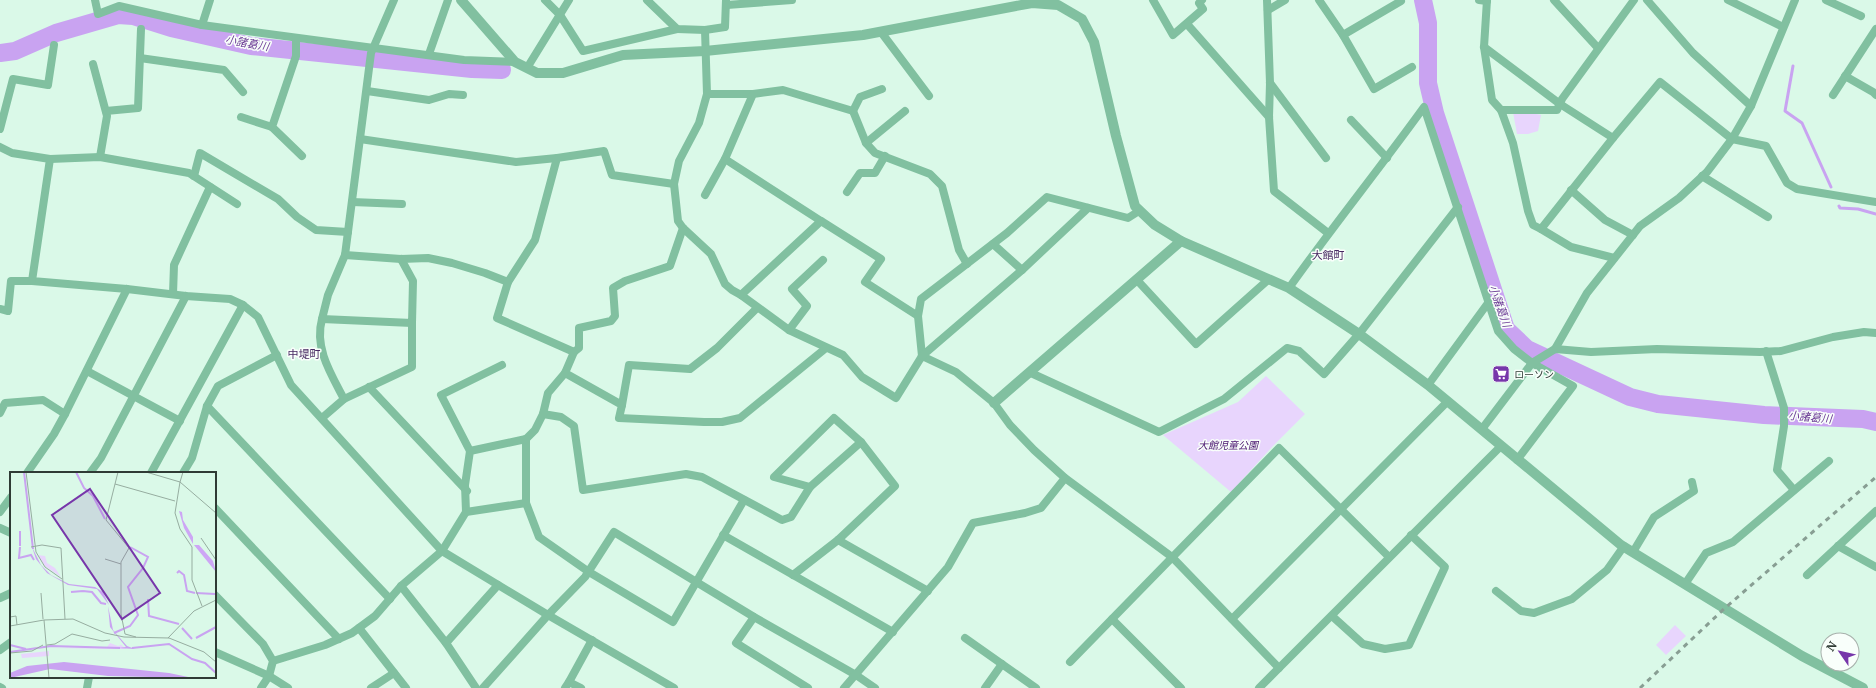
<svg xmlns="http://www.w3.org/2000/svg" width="1876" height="688" viewBox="0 0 1876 688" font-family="Merriweather,'Noto Sans JP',serif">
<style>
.green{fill:#e8d5fd}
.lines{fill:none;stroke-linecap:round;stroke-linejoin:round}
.stream{stroke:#c9a3f1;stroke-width:3}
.river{stroke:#c9a3f1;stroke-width:18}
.minor{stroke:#81c0a0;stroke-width:8}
.tertiary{stroke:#81c0a0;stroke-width:10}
.rail{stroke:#889e93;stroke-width:3;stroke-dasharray:5 5;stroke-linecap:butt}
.labels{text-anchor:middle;stroke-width:3;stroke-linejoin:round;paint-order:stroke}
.poi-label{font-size:10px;fill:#2f3b35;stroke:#f9fffb;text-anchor:start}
.park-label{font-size:10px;font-style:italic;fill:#49146f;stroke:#f9fffb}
.water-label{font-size:11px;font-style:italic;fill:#6c3b96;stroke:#f9fffb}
.neighbourhood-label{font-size:11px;fill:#472962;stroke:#f9fffb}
.inset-river{fill:none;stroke:#c9a3f1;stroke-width:2}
.inset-road{fill:none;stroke:#96ada0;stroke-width:1}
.view{fill:#7736aa;fill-opacity:0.15;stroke:#7736aa;stroke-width:2}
.inset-edge{fill:none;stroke:#2f3b35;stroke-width:2}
</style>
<rect width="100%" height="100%" fill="#daf9e8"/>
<g class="green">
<path d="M 1513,112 L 1532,113 L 1541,115 L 1538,131 L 1528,134 L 1517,134 Z"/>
<path d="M 1266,376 L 1305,414 L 1272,447 L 1231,492 L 1163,435 L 1238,402 Z"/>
<path d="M 1675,625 L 1686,636 L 1666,655 L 1656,645 Z"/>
</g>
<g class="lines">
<g class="stream">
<path d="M 1793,66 L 1785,111 L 1802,123 L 1831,187"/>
<path d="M 1839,206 L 1840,208 L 1858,209 L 1876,214"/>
</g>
<g class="river">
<path d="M 1423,0 L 1428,23 L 1428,83 L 1435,113 L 1506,329 L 1527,349 L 1630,397 L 1658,404 L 1764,415 L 1863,419 L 1876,422"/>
<path d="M 0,53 L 15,51 L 56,33 L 118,15 L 133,16 L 171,28 L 251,46 L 472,69 L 502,70"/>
</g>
<g class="minor">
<path d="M 95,0 L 98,14 L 119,6 L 202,25"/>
<path d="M 210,0 L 202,25 L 464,60 L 515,62"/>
<path d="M 394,0 L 371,53 L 345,255 L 328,295 L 322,319 L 412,323 L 413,281 L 401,259"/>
<path d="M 545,0 L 560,15 L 583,51 L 677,29"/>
<path d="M 647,0 L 677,29 L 705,30 L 725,27 L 726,0"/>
<path d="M 1153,0 L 1173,35 L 1203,9 L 1199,3 L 1202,0"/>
<path d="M 1267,0 L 1270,83 L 1269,117 L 1274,191 L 1328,233"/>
<path d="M 1319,0 L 1343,35 L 1374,89 L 1412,67"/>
<path d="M 1479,0 L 1487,1"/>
<path d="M 1487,0 L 1484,47 L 1492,100 L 1501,110 L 1557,110 L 1562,99 L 1634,0"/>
<path d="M 1554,0 L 1598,48"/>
<path d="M 1647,0 L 1693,53 L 1751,106"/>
<path d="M 1728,0 L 1783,27"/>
<path d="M 1826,0 L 1861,16"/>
<path d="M 727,5 L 792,0"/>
<path d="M 1268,10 L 1285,0"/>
<path d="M 1187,24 L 1269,117"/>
<path d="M 705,30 L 707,94 L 699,123 L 679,161 L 674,184 L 678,221 L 683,228 L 711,254 L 725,284 L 732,290 L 741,295 L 789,330 L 843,355 L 862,377 L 896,398 L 922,356 L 956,372 L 994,403 L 1010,425 L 1034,450 L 1065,478 L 1172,557 L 1279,668 L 1501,446"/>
<path d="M 881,32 L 929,96"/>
<path d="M 1343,35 L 1401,1"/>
<path d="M 296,38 L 296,56 L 272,127 L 302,156"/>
<path d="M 1484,47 L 1560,104 L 1613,138 L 1660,82 L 1732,139 L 1766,146 L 1787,183 L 1797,189 L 1876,202"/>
<path d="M 429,54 L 448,0"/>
<path d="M 140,58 L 224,70 L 243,92"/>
<path d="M 93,64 L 107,116 L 100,157"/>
<path d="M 527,68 L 569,0"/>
<path d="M 1845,76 L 1873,92 L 1876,95"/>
<path d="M 1270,83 L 1326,158"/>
<path d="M 367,91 L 429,100 L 449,94 L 463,95"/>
<path d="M 707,94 L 753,94"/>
<path d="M 1833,95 L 1876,29"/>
<path d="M 1501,110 L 1513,143 L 1528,211 L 1533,225 L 1541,229 L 1613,138"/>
<path d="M 106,111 L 138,108 L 141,29"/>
<path d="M 853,111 L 866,143 L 875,153 L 930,174 L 942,186 L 959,250 L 967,264"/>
<path d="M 241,117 L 272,127"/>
<path d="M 1351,120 L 1387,158"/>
<path d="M 0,129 L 13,79 L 48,85 L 54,45"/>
<path d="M 360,139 L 516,162 L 557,158"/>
<path d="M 866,143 L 905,111"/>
<path d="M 0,147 L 12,153 L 50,159 L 32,281 L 127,289 L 186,296 L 230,299 L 243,305 L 258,317 L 291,385 L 442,551 L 548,615 L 674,688"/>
<path d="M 50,159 L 100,157 L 189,173 L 237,204"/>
<path d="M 194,176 L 200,153 L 278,199 L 297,217 L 316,230 L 348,232"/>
<path d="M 1702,176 L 1768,217"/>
<path d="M 1571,190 L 1605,220 L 1633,235"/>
<path d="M 847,192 L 860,173 L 875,173 L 885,156"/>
<path d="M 705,195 L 725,159"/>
<path d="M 352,202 L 402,204"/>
<path d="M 821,221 L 881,259 L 865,282 L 918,316 L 922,356"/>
<path d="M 1541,229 L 1571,247 L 1614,258"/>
<path d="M 993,244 L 1022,270"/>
<path d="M 1137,280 L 1196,344 L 1269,279"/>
<path d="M 508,282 L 535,240 L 557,158 L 604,151 L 612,175 L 674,184"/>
<path d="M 1289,288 C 1333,226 1380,168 1424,107 L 1498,331 L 1514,349 L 1532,363 L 1573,386 L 1517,460"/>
<path d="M 173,294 L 174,265 L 210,187"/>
<path d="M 741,295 L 821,221 L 725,159 L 753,94 L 783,90 L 853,111 L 860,97 L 882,89"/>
<path d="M 0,309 L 8,311 L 11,281 L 32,281"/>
<path d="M 918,316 L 921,299 L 1007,233 L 1047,197 L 1128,218 L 1139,211"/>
<path d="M 789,330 L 807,306 L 792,289 L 823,260"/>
<path d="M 1555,349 L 1587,293 L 1640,226 L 1679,198 L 1707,172 L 1732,139 L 1751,106 L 1795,0"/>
<path d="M 1766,351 L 1784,408 L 1784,426 L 1777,470 L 1794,490"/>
<path d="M 574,352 L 579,348 L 579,328 L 611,321 L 615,316 L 613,288 L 625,281 L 670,266 L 683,228"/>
<path d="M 922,356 L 1022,270 L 1088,208"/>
<path d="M 87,371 L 180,421"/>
<path d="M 565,373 L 622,405 L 619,418 L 704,422 L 722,422 L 740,418 L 826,348"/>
<path d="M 1031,373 L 1159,432 L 1224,399 L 1287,348 L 1299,351 L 1324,374 L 1359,334 L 1458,207"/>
<path d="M 1428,385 L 1488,303"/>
<path d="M 369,387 L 467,491"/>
<path d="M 344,399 L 412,367 L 412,323"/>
<path d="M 622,405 L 629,365 L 690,369 L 717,348 L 757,308"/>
<path d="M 207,406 L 390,599"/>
<path d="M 0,413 L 5,403 L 43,400 L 65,414"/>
<path d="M 543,414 L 561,417 L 574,426 L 583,490 L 686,474 L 702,477 L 782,520 L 791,517 L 810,487 L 774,477 L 834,418 L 861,442 L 895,486 L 838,540 L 793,575"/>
<path d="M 322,418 L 344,399 C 331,374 314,348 322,319"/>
<path d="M 1482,429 L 1532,363 L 1555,349 L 1591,352 L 1657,349 L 1760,352 L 1781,351 L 1833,337 L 1864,332 L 1876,333"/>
<path d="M 526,439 L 526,503 L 539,537 L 589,572 L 673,622 L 744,500"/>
<path d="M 470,451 L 441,395 L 502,365"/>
<path d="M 27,473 L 54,434 L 65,414 L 127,289"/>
<path d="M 90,473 L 101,458 L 186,296"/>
<path d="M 151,473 L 243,305"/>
<path d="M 183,473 L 192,458 L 207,406 L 218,386 L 277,355"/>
<path d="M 810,487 L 861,442"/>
<path d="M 215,508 L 339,639"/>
<path d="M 0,512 L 11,497"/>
<path d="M 466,512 L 526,503"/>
<path d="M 0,528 L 11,533"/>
<path d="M 723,535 L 893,632"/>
<path d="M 838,540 L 928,591"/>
<path d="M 1838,546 L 1876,567"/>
<path d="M 1633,552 L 1654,517 L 1694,491 L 1692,482"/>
<path d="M 1807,575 L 1876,511"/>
<path d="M 1685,584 L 1706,553 L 1733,542 L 1829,461"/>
<path d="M 401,586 L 446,643 L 476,688"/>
<path d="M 1496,591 L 1521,611 L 1534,613 L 1572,599 L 1607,570 L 1624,546"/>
<path d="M 215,595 L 263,644 L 273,661 L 269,676 L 261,688"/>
<path d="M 0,598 L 11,593"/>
<path d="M 1332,616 L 1363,644 L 1385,649 L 1409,645 L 1445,567 L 1411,535"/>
<path d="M 754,617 L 736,643 L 808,688"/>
<path d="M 1112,619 L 1181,688"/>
<path d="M 1232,619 L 1448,401"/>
<path d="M 359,628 L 406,688"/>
<path d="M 965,638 L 1036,688"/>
<path d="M 446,643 L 498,585"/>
<path d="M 0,650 L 11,642"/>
<path d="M 215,652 L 269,676 L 288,688"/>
<path d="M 273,661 L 325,645 L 352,633 L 375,616 L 401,586 L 442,551 L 466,512 L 465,485 L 470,451 L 526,439 L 535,430 L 543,414 L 548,393 L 565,373 L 574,352 L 497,318 L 508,282 L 485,273 L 452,263 L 428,258 L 401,259 L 345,255"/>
<path d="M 1070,662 L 1279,448 L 1389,557"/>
<path d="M 569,682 L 592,640"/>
<path d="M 0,687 L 2,688"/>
<path d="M 87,688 L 89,677"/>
<path d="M 371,688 L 394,673"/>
<path d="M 483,688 L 548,615 L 585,577 L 614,532 L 754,617 L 856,675 L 875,688"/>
<path d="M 565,688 L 569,682 L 581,688"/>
<path d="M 844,688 L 948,567 L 973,523 L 1025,513 L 1041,508 L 1065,478"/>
<path d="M 985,688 L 1002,664"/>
<path d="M 1259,688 L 1279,668"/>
</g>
<g class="tertiary">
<path d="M 461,0 L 515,62 L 537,73 L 563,73 L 623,55 L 705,51 L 863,35 L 1032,3 L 1058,5 L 1082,19 L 1094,42 L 1116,136 L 1135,206 L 1155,225 L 1181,241 L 1289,288 L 1359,334 L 1428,385 L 1621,545 L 1802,656 L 1863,688"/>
<path d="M 994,403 L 1181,241"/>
</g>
<path class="rail" d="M 1640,688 L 1725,608 L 1876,477"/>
</g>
<defs>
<symbol id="supermarket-square" viewBox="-11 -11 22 22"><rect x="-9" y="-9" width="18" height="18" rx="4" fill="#7736aa" stroke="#f9fffb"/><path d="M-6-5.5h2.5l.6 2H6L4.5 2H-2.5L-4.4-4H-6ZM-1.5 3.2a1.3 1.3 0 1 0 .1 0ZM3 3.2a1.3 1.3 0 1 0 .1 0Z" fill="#fff"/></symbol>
</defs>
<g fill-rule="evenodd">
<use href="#supermarket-square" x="1491" y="364" width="20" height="20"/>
</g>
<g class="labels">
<g class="poi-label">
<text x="1514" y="378">ローソン</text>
</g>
<g class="park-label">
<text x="1228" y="449">大館児童公園</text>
</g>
<g class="water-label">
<text transform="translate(247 43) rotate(10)" y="4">小諸葛川</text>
<text transform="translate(1500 306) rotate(70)" y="4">小諸葛川</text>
<text transform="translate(1810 417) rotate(5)" y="4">小諸葛川</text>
</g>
<g class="neighbourhood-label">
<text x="1328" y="259">大館町</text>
<text x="304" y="358">中堤町</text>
</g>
</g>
<g transform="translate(10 472)">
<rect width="206" height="206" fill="#daf9e8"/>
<path d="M 28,83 L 35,84 L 37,91 L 45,96 L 51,105 L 35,94 ZM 100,171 L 108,174 L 111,173 L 109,171 L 116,177 L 42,176 L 97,175 ZM 39,179 L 39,184 L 12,186 L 11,182 Z" fill="#e8d5fd"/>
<path d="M 169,39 L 172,40 L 173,48 L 183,65 L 183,72 L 174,56 ZM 184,73 L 189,73 L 203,89 L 206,100 Z" fill="#cda6f5"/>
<path d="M 22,75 L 31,93 L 41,103 L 59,112 L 85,115 L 93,120 L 99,133 L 87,117 L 58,113 L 37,101 L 26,87 ZM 98,134 L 103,158 L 117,174 L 125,177 L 107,176 L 116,175 L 100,155 ZM 54,190 L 159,201 L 183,206 L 98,204 L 40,197 L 0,206 L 0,201 L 17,194 Z" fill="#c9a3f1"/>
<path class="inset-river" d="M 14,0 L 23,77M 66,0 L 74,16 L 83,24 L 95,47M 10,74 L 10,59M 10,75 L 9,86 L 21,83 L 24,88M 167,101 L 169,99 L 174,103 L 177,119 L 185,121M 73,119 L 82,120 L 91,131 L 96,132M 61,120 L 73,119M 186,121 L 205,122M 138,127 L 139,144 L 169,152M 172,156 L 182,167M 104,161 L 120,154 L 128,143 L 118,115 L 133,96 L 138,85 L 120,75M 186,166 L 206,155M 0,173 L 16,177M 122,176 L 159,172 L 182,187 L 195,191 L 206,201M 0,180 L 41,174 L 110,176"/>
<path class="inset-road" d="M 16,0 L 26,80 L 35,95 L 52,107M 108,0 L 96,48 L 119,76 L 111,90 L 111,142 L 115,162 L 126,165M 136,0 L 170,10 L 165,41 L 170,57 L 182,75 L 182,108 L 192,134M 173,0 L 170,10 L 206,41M 105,12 L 165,29M 191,66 L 206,88M 21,75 L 32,73 L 51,76 L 55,147M 95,87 L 111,92M 31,121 L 33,147M 0,145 L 6,144 L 7,153M 34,148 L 63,147 L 95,161 L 114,165 L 159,166 L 194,180 L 206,190M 0,154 L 34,148 L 39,206M 158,166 L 184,139 L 206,128M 37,173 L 45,172 L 62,162 L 92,169 L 100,168M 0,181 L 22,179 L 33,173"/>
<path class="view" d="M 80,17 L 150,121 L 112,147 L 42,43 Z"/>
<rect width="206" height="206" class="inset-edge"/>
</g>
<g transform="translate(1840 652) rotate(304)"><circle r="19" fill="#f9fffb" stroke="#a8b1ac"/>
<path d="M0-3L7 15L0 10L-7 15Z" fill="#7736aa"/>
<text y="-6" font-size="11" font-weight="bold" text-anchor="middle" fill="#2f3b35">N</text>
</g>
</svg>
